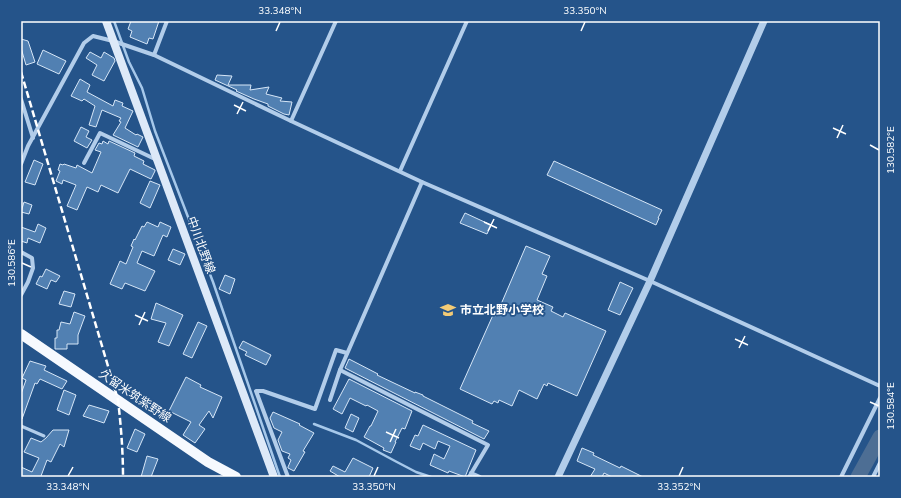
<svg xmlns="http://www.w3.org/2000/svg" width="901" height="498" viewBox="0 0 901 498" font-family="'Nunito Sans','Noto Sans JP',sans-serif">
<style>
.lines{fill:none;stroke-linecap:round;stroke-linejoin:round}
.stream{stroke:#a6c8ea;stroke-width:2.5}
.river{stroke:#4d6e94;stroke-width:15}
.building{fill:#5180b2;stroke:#d6e6f7}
.service{stroke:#b2cdea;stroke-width:3}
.minor{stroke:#b2cdea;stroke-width:4}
.tertiary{stroke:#b2cdea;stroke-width:7}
.secondary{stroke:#dde9f8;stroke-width:8}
.primary{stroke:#f6f9fe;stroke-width:10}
.rail{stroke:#fff;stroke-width:2.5;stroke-dasharray:7 3;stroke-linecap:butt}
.ticks{fill:none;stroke:#fff;stroke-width:1.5}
.labels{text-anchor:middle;stroke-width:3.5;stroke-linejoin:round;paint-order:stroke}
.street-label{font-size:12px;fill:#fff;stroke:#25548a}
.poi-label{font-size:12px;font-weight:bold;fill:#fff;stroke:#25548a;text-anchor:start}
.neatline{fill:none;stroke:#fff;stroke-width:1.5}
.ticks-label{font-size:10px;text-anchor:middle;fill:#fff}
</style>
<rect width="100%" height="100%" fill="#25548a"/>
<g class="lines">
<g class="stream">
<path d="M 114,21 L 129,62 L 142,88 L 155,131 L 213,282 L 280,477"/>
<path d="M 314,424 L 356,440 L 395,461 L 416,472 L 431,477"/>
</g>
<path class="river" d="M 858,477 L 880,437"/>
</g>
<g class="building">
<path d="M 131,21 L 159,21 L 153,39 L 149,38 L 147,44 L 130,37 L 132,31 L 128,29 Z"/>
<path d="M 21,39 L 28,41 L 35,62 L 26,65 L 21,48 Z"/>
<path d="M 43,50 L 66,61 L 59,74 L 37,64 Z"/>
<path d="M 90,52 L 101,58 L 104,52 L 114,58 L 115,61 L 104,81 L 92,75 L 97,65 L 86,58 Z"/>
<path d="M 217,75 L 232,76 L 228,85 L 251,85 L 250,90 L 269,87 L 266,94 L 282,98 L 280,101 L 292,102 L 289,115 L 284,114 L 268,106 L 268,104 L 254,99 L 236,91 L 237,90 L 215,80 Z"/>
<path d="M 80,79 L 90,85 L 87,92 L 113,106 L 115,100 L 123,103 L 122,106 L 133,111 L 125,128 L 136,135 L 137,134 L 143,137 L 138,147 L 113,135 L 121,122 L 119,121 L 121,118 L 102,110 L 96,127 L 89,125 L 95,106 L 84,99 L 82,101 L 71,96 Z"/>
<path d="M 81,127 L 89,131 L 86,137 L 92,140 L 87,148 L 74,141 Z"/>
<path d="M 103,141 L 108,144 L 109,141 L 135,153 L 134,156 L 144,161 L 143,164 L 155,170 L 155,171 L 151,179 L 130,169 L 118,193 L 101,185 L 98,192 L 87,187 L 77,210 L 67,206 L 76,185 L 63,180 L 62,184 L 56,181 L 60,171 L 58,170 L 60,164 L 63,165 L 64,164 L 76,168 L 77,165 L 92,173 L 101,152 L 95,150 L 99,143 L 102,144 Z"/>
<path d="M 34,160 L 43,164 L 35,185 L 25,182 Z"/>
<path d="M 554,161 L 662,210 L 658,218 L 659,218 L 656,225 L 547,175 Z"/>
<path d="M 150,181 L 160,185 L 150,208 L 140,203 Z"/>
<path d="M 24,202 L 32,205 L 29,214 L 21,212 Z"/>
<path d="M 465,213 L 491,225 L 487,234 L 460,223 Z"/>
<path d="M 147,222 L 158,227 L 160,222 L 171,227 L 167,237 L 163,235 L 154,256 L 142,251 L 137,263 L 155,271 L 145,291 L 125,283 L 122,289 L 110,284 L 120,261 L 126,264 L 133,247 L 131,246 L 134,239 L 135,240 L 142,226 L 144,227 Z"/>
<path d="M 38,224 L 46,228 L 40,243 L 28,238 L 27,243 L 21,241 L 21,227 L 35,232 Z"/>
<path d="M 526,246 L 550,256 L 542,274 L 547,276 L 537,300 L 553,307 L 551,311 L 563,317 L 565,313 L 606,331 L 577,396 L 548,383 L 547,386 L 544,384 L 537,399 L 519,390 L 512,406 L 499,400 L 498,403 L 494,401 L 492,404 L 460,389 L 493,315 L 496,316 Z"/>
<path d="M 173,249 L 185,254 L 180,265 L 168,260 Z"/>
<path d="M 46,269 L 60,276 L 56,282 L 51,280 L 47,289 L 36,284 L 40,276 L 42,277 Z"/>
<path d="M 225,275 L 235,279 L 230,294 L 219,289 Z"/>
<path d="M 620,282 L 633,288 L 620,315 L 608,310 Z"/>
<path d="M 64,291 L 75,294 L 71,307 L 59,304 Z"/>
<path d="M 156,303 L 183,315 L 169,346 L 158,342 L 166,323 L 151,319 Z"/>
<path d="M 74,312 L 85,316 L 78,335 L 78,344 L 67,344 L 67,349 L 55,349 L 55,338 L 57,338 L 57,330 L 59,330 L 61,322 L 70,324 Z"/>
<path d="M 198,322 L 207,326 L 192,358 L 183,354 Z"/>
<path d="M 243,341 L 271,355 L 266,365 L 245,355 L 247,352 L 239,348 Z"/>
<path d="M 349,359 L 378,374 L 377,375 L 415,393 L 415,392 L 423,395 L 423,396 L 473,421 L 472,423 L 489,431 L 484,439 L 345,368 Z"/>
<path d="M 30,361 L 46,366 L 44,370 L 67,381 L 62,389 L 40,379 L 37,384 L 35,383 L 22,419 L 21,394 L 26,380 L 22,378 Z"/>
<path d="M 186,377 L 201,385 L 200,387 L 222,397 L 213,418 L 209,411 L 199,425 L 205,429 L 195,443 L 183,435 L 191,422 L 169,411 Z"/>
<path d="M 349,379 L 412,411 L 405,429 L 402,428 L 395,442 L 396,442 L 391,453 L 383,450 L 384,448 L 364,437 L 370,426 L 371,426 L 378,411 L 367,405 L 366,406 L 350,398 L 342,414 L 333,409 Z"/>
<path d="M 64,390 L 76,395 L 69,415 L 57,410 Z"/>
<path d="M 89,405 L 109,411 L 104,423 L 83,416 Z"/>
<path d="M 273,412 L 300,424 L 299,425 L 314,433 L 303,451 L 305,452 L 294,471 L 288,468 L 288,467 L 291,460 L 288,458 L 290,454 L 282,451 L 278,440 L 282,432 L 274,428 L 270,418 Z"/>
<path d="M 351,414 L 359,418 L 353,432 L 345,428 Z"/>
<path d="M 423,425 L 476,450 L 465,477 L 449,471 L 448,473 L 430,465 L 434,454 L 444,459 L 450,446 L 438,441 L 435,449 L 423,443 L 420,450 L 410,446 L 415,435 L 418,436 Z"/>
<path d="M 135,429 L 145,434 L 137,452 L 127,448 Z"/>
<path d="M 53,430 L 69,430 L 64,447 L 60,444 L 51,462 L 47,460 L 41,476 L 42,477 L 21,477 L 21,467 L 32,472 L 39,458 L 24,452 L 31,438 L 41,442 L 46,438 Z"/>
<path d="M 582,448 L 594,453 L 593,455 L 620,468 L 621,466 L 643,477 L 612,477 L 604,473 L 602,477 L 590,477 L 595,469 L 577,461 Z"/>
<path d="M 147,456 L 158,459 L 151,477 L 141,477 Z"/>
<path d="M 353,458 L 373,468 L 369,477 L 340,477 L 330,471 L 333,466 L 345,472 Z"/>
</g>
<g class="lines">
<path class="service" d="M 21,426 L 44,436"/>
<g class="minor">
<path d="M 154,55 L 167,21"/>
<path d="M 21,99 L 33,138"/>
<path d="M 291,121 L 336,21"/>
<path d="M 84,163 L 100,133 L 157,160"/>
<path d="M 21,164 L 28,146 L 84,43 L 93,36 L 113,41 L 154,55 L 291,121 L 422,182 L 650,281 L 880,386"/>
<path d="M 400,171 L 467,21"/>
<path d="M 21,252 L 32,258 L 33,268 L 28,282 L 21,295"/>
<path d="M 340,370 L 488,445 L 469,477"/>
<path d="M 330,400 L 340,370 L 422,182"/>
<path d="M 471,473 L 480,477"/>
<path d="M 288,477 L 256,391 L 263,391 L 315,409 L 336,350 L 347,353"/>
<path d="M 841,477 L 880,398"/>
<path d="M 873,477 L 880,463"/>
</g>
<path class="tertiary" d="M 558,477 L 650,281 L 764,21"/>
<path class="secondary" d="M 106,21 L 274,477"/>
<path class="primary" d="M 21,334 L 208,462 L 236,477"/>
<path class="rail" d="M 21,72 L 118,400 C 121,426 123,451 123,477"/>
</g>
<path class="ticks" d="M 276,31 L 280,22M 581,31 L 585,22M 234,105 L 246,111M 237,114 L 243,102M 833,128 L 846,134M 837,138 L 843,125M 870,145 L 879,150M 484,222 L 497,228M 488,231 L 494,219M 22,263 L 31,267M 135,315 L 148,321M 139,325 L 145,312M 735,339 L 748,345M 739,348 L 745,336M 870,402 L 879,406M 386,432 L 399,438M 390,442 L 396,429M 68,476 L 73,467M 374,476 L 378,467M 679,476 L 683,467"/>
<defs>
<symbol id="school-bare" viewBox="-9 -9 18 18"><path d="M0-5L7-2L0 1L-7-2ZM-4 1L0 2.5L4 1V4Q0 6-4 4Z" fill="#f3cb76" stroke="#25548a" stroke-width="2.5" paint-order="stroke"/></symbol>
</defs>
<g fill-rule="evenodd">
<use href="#school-bare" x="437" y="299" width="22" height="22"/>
</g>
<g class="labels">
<g class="street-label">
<text transform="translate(201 245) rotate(70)" y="4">中川北野線</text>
<text transform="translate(135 396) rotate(34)" y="4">久留米筑紫野線</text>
</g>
<g class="poi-label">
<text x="460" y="314">市立北野小学校</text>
</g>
</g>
<rect width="901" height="498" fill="none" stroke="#25548a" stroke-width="44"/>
<rect x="22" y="22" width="857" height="454" class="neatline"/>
<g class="ticks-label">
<text x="280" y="14">33.348°N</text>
<text x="585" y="14">33.350°N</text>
<text transform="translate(890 150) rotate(-90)" y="4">130.582°E</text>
<text transform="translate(11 263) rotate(-90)" y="4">130.586°E</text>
<text transform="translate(890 406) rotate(-90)" y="4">130.584°E</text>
<text x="68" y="490">33.348°N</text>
<text x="374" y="490">33.350°N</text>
<text x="679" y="490">33.352°N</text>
</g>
</svg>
